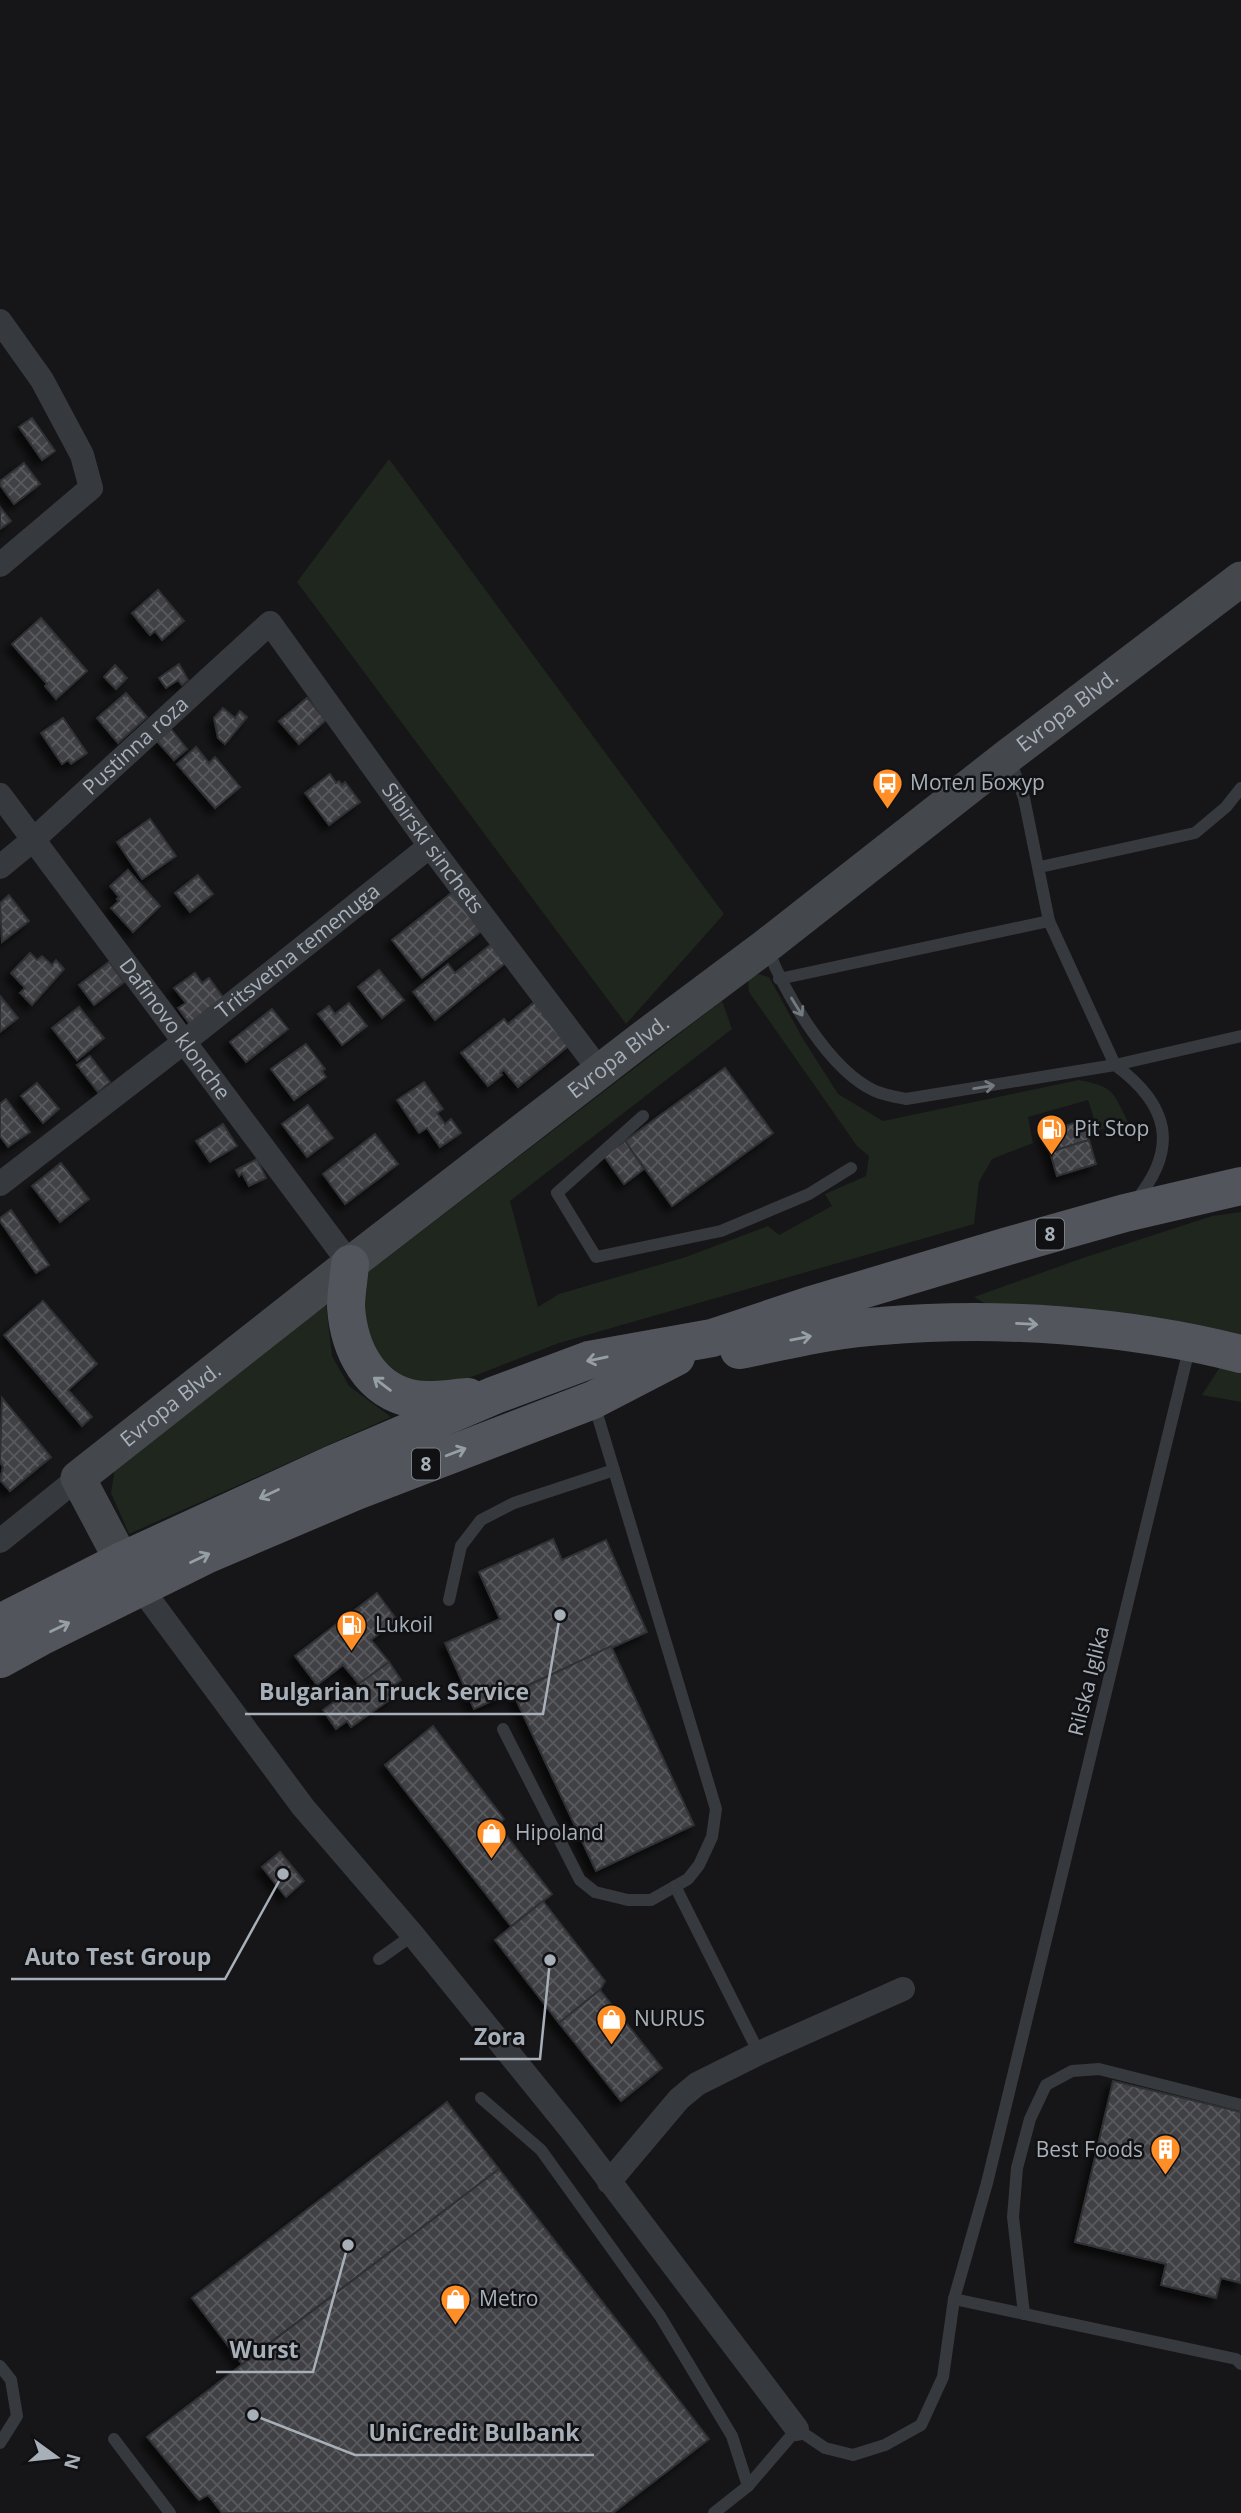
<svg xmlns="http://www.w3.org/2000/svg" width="1241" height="2513" viewBox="0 0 1241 2513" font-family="'Open Sans',sans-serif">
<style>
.grass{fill:#1e261d}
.building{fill:url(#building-cross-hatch);stroke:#2f3034;stroke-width:2;filter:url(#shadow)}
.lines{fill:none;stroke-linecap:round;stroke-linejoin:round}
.lane{stroke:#36393d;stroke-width:12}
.street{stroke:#36393d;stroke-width:24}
.secondary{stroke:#44484d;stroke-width:35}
.primary{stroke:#52565c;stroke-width:38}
.oneway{stroke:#747a81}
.oneway2{stroke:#969ea6}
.labels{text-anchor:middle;stroke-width:5;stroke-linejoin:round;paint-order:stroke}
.shield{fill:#111113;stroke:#7a8087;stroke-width:2}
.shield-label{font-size:19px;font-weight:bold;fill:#a7b0b9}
.street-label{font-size:21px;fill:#a7b0b9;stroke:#111113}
.poi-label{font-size:21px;fill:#a7b0b9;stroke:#111113;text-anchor:start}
.leader{fill:none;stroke:#a7b0b9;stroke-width:2.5}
.callout-dot{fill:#a7b0b9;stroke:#111113;stroke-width:2.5}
.callout-label{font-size:23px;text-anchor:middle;font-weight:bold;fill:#a7b0b9;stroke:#111113;stroke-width:5;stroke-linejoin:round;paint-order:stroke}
</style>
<defs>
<pattern id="building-cross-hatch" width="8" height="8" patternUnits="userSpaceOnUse" patternTransform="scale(1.75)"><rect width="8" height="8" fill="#404145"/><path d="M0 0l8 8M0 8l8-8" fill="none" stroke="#595a5e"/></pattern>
<filter id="shadow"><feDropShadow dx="-6" dy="6" stdDeviation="3.5" flood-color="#0009"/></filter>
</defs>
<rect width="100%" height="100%" fill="#161618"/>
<g class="grass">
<path d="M 389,459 L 724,914 L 626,1024 L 297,582 Z"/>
<path d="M 758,974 L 769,977 L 803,1039 L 838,1094 L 883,1121 L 1079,1080 C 1116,1087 1113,1093 1129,1124 L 1098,1130 L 1088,1100 L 1028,1117 L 1033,1143 L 992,1159 L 979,1182 L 974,1224 L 559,1343 L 440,1389 L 402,1382 L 372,1355 L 360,1320 L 367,1273 L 722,1001 L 732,1029 L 510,1201 L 538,1307 L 559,1294 L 686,1257 L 768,1226 L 779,1235 L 832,1206 L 825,1194 L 866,1176 L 869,1156 L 857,1146 L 749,992 L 748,979 Z"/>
<path d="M 1241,1212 L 1241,1336 L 993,1308 L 974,1297 L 1080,1259 L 1212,1216 Z"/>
<path d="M 326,1304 L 332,1356 L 349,1386 L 391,1417 L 129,1534 L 111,1493 L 115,1468 Z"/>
<path d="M 1222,1364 L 1241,1367 L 1241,1402 L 1202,1395 Z"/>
</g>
<g class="building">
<path d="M 32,418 L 55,451 L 42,460 L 19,427 Z"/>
<path d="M 24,463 L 40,484 L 14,504 L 0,485 L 0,481 Z"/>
<path d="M 0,507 L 11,521 L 0,529 Z"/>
<path d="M 158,590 L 184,621 L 162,640 L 155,631 L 150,635 L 132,613 Z"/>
<path d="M 41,618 L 87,671 L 56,699 L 45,686 L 47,684 L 12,644 Z"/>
<path d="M 179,664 L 188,680 L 182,685 L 178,680 L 166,688 L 159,678 Z"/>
<path d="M 115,665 L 127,678 L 116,689 L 104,677 Z"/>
<path d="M 126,693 L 147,717 L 118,743 L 97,718 Z"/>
<path d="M 307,698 L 326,720 L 299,744 L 279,721 Z"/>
<path d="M 223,708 L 235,718 L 240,711 L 247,717 L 225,744 L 218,738 L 214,718 Z"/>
<path d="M 63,718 L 87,753 L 71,764 L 68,760 L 62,764 L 41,733 Z"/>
<path d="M 171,729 L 187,749 L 174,760 L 157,741 Z"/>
<path d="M 196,747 L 209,763 L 215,757 L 240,787 L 215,808 L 177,764 Z"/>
<path d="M 330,774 L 336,783 L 339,781 L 342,785 L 345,782 L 360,802 L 329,825 L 305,793 Z"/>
<path d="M 150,819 L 176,856 L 142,879 L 117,842 Z"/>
<path d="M 128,870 L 160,906 L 133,932 L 111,908 L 119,901 L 117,899 L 119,897 L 110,886 Z"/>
<path d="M 198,875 L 213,894 L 190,912 L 175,893 Z"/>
<path d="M 454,891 L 484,929 L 422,978 L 392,940 Z"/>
<path d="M 9,895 L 29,921 L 2,942 L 0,903 Z"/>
<path d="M 494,942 L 509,960 L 435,1020 L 413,992 L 448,964 L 455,973 Z"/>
<path d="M 30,953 L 37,960 L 42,956 L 52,965 L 56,960 L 64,969 L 32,1005 L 20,993 L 25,988 L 11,973 Z"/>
<path d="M 109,962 L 124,982 L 94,1005 L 79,985 Z"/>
<path d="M 379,970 L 404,1000 L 382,1018 L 358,987 Z"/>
<path d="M 195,973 L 202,983 L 209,978 L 225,1000 L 191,1026 L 178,1008 L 186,1003 L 174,988 Z"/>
<path d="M 0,996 L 18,1018 L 0,1032 Z"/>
<path d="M 537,1000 L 572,1043 L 518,1087 L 504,1070 L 500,1073 L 502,1075 L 488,1086 L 461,1053 L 504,1019 L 508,1024 Z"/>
<path d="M 349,1003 L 367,1026 L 342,1045 L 318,1014 L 329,1006 L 335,1014 Z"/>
<path d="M 79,1007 L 104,1038 L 77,1060 L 52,1028 Z"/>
<path d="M 272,1009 L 288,1029 L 246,1062 L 230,1042 Z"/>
<path d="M 306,1044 L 325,1069 L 322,1071 L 326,1077 L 294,1100 L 271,1069 Z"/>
<path d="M 90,1056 L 110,1082 L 98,1092 L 77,1065 Z"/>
<path d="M 725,1068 L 773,1133 L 672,1206 L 625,1141 Z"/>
<path d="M 424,1082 L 443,1109 L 437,1113 L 445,1124 L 451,1119 L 461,1133 L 440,1147 L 427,1128 L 419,1133 L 397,1100 Z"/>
<path d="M 37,1083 L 59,1109 L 43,1123 L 21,1096 Z"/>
<path d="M 6,1099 L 30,1132 L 8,1147 L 0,1136 L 0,1104 Z"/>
<path d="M 308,1105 L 333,1138 L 307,1157 L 282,1124 Z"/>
<path d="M 1083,1120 L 1089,1140 L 1050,1152 L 1044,1133 Z"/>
<path d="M 223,1124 L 237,1146 L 210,1162 L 196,1141 Z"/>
<path d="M 375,1134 L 398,1164 L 345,1204 L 323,1174 Z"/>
<path d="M 1089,1140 L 1096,1164 L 1057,1176 L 1050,1152 Z"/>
<path d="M 625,1141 L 644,1169 L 624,1184 L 604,1156 Z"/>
<path d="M 257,1159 L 266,1178 L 249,1186 L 242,1173 L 239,1176 L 236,1170 Z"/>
<path d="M 61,1163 L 89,1199 L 60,1222 L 32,1186 Z"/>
<path d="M 11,1210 L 49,1265 L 36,1273 L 0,1221 L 0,1218 Z"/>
<path d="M 43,1301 L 97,1364 L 68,1390 L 92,1417 L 82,1426 L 4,1335 Z"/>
<path d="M 2,1398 L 51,1457 L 10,1491 L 0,1480 L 3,1467 L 0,1462 Z"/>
<path d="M 553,1539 L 562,1560 L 606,1540 L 647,1632 L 474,1709 L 445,1643 L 500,1619 L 479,1572 Z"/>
<path d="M 377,1593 L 397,1620 L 371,1640 L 389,1662 L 359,1684 L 343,1665 L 317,1685 L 295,1656 Z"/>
<path d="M 611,1646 L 694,1825 L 596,1871 L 513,1693 Z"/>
<path d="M 389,1662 L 401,1680 L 390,1688 L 395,1696 L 351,1727 L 347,1721 L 336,1729 L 323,1710 Z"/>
<path d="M 433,1726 L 504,1819 L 498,1825 L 552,1894 L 511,1926 L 385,1765 Z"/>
<path d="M 280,1852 L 304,1881 L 286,1897 L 262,1867 Z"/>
<path d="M 543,1901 L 605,1981 L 600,1990 L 559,2023 L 495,1940 Z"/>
<path d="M 600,1990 L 662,2068 L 621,2101 L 559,2023 Z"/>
<path d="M 1113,2081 L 1241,2112 L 1241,2283 L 1221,2278 L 1216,2298 L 1161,2285 L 1166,2264 L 1075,2242 Z"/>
<path d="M 447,2102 L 499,2169 L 242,2364 L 192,2298 Z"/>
<path d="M 499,2169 L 709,2439 L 613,2513 L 222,2513 L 208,2495 L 199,2500 L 147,2437 Z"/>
</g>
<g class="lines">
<g class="lane">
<path d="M 1010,760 L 1024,798 L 1049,921 L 1115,1065 C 1168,1104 1180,1147 1136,1200"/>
<path d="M 1040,867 L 1195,833 L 1226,807 L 1241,788"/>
<path d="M 768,950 C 786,995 829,1070 875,1091 C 884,1095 896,1097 906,1099 L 1115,1065 L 1241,1036"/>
<path d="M 779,979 L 1049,921"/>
<path d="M 643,1116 L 557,1193 L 596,1257 L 721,1231 L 809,1194 L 851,1168"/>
<path d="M 449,1600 L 461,1546 L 481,1520 L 514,1503 L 614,1470"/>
<path d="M 503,1729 L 580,1880 L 595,1892 L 628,1900 L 651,1900 L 688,1879 L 699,1865 L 712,1837 L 716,1809 L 594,1404"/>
<path d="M 675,1886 L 759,2053"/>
<path d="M 379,1959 L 413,1935"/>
<path d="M 481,2098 L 541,2150 L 660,2316 L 732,2436 L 748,2486 L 714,2513"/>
<path d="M 954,2299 L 1236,2359 L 1241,2364"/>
<path d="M 1024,2314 L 1013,2217 L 1017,2168 L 1030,2119 L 1046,2085 L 1072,2071 L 1099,2069 L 1241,2105"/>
<path d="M 0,2366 L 11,2380 L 17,2416 L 0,2443"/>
<path d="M 114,2439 L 170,2513"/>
<path d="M 748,2486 L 797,2429 L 825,2448 L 853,2455 L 885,2445 L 921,2425 L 943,2377 L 954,2299 L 987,2183 L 1190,1345"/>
</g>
<g class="street">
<path d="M 0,321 L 42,380 L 82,455 L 91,488 L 0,565"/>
<path id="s1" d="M 0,795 L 350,1264"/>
<path id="s2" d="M 0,867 L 34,839 L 270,623 L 430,846 L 600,1071"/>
<path id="s3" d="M 0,1184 L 184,1042 L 430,846"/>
<path d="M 0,1541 L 78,1478"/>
<path d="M 132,1576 L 303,1807 L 413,1935 L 571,2130 L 797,2429"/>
<path d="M 609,2182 L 679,2099 L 697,2084 L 759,2053 L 903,1989"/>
</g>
<path class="secondary" id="s4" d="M 122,1561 L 78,1478 L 350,1264 L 639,1041 L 766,946 L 1008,756 L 1241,579"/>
<g class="primary">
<path d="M 350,1264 C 349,1278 346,1293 346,1307 C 349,1350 370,1391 414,1399 C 431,1402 452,1398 468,1397"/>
<path d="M 739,1350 C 786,1341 833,1329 881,1326 C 998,1316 1127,1325 1241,1354"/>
<path d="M 0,1623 L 122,1561 L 331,1465 L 495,1395 L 589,1360 L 712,1338 L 808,1306 L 1008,1246 L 1125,1213 L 1241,1186"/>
<path d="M 0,1659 L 40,1637 L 208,1554 L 356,1491 L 593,1400 L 676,1357"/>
</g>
</g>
<defs><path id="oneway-shaft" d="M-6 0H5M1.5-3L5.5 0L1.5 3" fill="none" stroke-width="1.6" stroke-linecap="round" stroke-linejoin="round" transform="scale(1.75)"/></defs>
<g class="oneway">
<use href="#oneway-shaft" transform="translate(797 1007) rotate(58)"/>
<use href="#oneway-shaft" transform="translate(984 1087) rotate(-9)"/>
</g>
<g class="oneway2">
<use href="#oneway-shaft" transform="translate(1027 1324) rotate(3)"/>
<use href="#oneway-shaft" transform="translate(801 1338) rotate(-11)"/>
<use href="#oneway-shaft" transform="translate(597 1359) rotate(168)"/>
<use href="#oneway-shaft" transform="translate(382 1384) rotate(-143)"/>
<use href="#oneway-shaft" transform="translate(456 1452) rotate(-21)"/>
<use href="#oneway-shaft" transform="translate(269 1494) rotate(155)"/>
<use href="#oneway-shaft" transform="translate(200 1558) rotate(-25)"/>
<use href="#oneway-shaft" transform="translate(60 1627) rotate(-26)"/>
</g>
<defs>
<symbol id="bus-pin" viewBox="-11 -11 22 30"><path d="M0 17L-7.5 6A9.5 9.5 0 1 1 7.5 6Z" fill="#ff8e27" stroke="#111113"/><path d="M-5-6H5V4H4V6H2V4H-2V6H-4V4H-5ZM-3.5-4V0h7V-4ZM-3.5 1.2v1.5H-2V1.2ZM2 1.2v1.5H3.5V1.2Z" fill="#fff"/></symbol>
<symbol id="fuel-pin" viewBox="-11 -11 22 30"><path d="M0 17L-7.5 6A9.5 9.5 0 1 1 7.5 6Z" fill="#ff8e27" stroke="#111113"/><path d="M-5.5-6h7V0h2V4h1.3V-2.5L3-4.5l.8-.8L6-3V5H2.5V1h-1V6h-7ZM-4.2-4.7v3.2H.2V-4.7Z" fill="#fff"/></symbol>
<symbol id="shop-pin" viewBox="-11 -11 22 30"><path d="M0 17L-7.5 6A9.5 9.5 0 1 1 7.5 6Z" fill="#ff8e27" stroke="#111113"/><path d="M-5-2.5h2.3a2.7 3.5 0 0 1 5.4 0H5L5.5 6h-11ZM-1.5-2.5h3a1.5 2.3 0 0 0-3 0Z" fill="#fff"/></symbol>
<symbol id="building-pin" viewBox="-11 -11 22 30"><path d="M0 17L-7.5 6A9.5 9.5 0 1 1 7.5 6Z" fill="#ff8e27" stroke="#111113"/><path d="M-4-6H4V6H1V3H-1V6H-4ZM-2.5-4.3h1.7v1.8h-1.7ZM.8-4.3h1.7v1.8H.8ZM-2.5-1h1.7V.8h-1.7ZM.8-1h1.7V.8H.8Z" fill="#fff"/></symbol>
</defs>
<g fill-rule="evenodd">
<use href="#bus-pin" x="870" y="766" width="35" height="47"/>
<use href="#fuel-pin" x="1034" y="1112" width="35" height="47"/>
<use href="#fuel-pin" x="334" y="1608" width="35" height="47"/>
<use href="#shop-pin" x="474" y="1816" width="35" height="47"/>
<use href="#shop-pin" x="594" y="2002" width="35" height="47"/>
<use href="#building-pin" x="1148" y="2132" width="35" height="47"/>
<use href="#shop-pin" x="438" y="2282" width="35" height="47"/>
</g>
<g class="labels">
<g class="shield">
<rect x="1036" y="1218.5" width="28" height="31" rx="5"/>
<rect x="412" y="1448.5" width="28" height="31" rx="5"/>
</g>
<g class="shield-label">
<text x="1050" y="1241">8</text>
<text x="426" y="1471">8</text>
</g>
<g class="street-label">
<text dy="7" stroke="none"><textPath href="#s4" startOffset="1346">Evropa Blvd.</textPath></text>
<text dy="7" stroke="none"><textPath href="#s2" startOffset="182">Pustinna roza</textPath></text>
<text dy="7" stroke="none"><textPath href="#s2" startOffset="642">Sibirski sinchets</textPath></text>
<text dy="7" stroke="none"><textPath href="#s3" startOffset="378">Tritsvetna temenuga</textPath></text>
<text dy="7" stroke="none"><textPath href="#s1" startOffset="292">Dafinovo klonche</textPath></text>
<text dy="7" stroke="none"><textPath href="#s4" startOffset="779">Evropa Blvd.</textPath></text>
<text dy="7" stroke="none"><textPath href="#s4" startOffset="212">Evropa Blvd.</textPath></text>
<text transform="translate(1089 1681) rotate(-76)" y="7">Rilska Iglika</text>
</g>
<g class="poi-label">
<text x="910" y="790">Мотел Божур</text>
<text x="1074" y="1136">Pit Stop</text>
<text x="375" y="1632">Lukoil</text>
<text x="515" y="1840">Hipoland</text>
<text x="634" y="2026">NURUS</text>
<text x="1143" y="2157" text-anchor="end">Best Foods</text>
<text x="479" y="2306">Metro</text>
</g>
</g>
<path class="leader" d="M560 1615L543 1714H245M283 1874L225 1979H11M550 1960L540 2059H460M348 2245L313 2372H216M253 2415L355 2455H594"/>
<g class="callout-dot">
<circle cx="560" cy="1615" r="7"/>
<circle cx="283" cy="1874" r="7"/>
<circle cx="550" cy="1960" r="7"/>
<circle cx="348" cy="2245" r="7"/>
<circle cx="253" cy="2415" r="7"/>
</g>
<g class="callout-label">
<text x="394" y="1700">Bulgarian Truck Service</text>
<text x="118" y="1965">Auto Test Group</text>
<text x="500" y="2045">Zora</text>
<text x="264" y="2358">Wurst</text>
<text x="474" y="2441">UniCredit Bulbank</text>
</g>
<g transform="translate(56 2457) rotate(105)" stroke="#111113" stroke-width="5" paint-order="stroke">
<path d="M0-5L12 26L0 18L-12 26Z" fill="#a7b0b9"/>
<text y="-10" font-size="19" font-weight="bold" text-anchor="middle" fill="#a7b0b9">N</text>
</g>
</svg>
